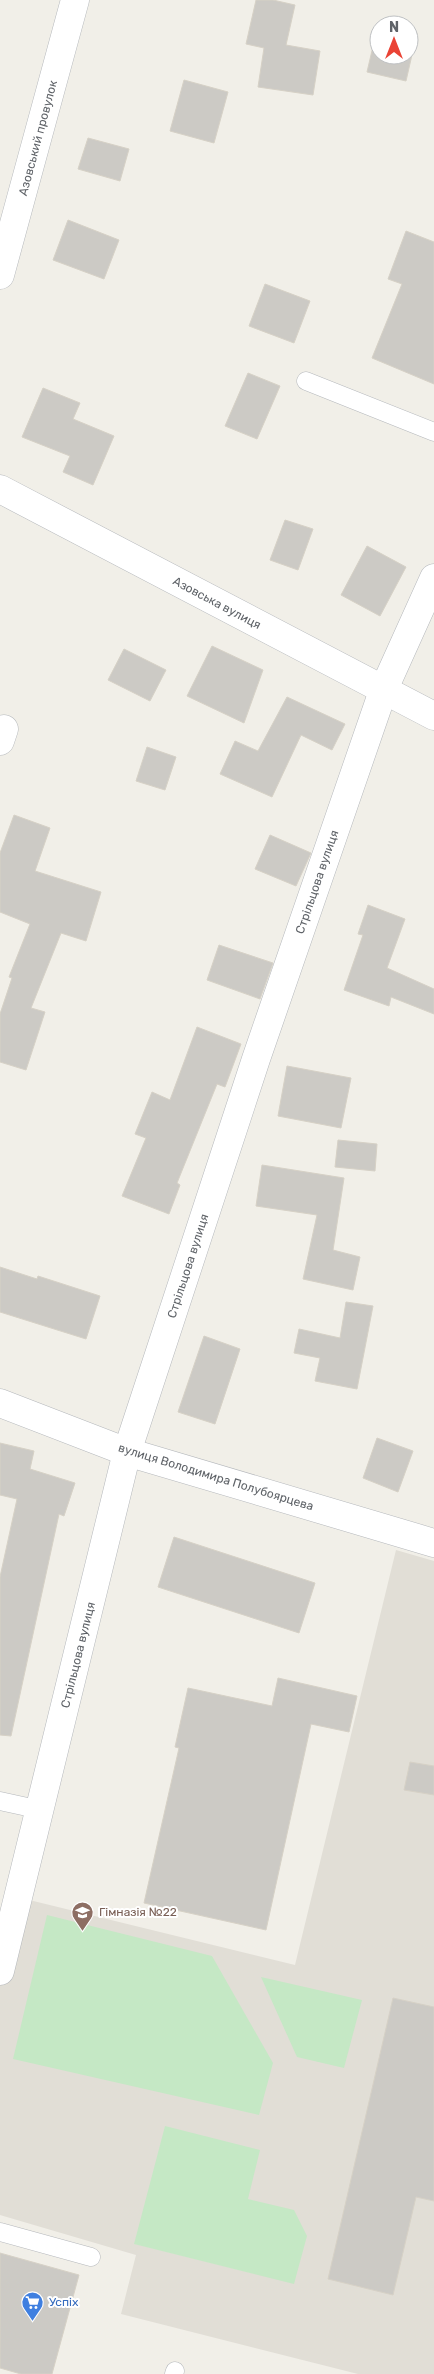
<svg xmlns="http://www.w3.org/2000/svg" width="434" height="2374" viewBox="0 0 434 2374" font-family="Rubik,sans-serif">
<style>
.education{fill:#e1ded6}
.green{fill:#c5e8c5}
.building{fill:#cccac5;stroke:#d6d1c6}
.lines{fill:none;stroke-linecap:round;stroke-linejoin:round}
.service-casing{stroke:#b5b8bc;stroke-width:19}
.minor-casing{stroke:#b5b8bc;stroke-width:29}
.service{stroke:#fff;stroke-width:18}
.minor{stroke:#fff;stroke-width:28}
.labels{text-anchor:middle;stroke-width:4;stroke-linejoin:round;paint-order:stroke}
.street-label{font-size:12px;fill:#5f6368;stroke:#fff}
.education-label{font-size:12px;fill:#785e54;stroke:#fff;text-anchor:start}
.shop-label{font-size:12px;fill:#366cbe;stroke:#fff;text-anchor:start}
</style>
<rect width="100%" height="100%" fill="#f1efe8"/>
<path class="education" d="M 396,1550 L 434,1561 L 434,2374 L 358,2374 L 121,2314 L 136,2255 L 0,2215 L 0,1971 L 17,1897 L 295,1965 Z"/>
<g class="green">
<path d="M 47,1915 L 212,1956 L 273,2063 L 259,2115 L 13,2059 Z"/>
<path d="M 261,1977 L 362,2000 L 344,2068 L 297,2057 Z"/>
<path d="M 165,2126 L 260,2150 L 248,2199 L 294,2210 L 307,2236 L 294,2284 L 134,2244 Z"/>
</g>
<g class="building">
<path d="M 256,0 L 273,0 L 295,5 L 286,45 L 320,51 L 313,95 L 258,87 L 264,48 L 246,44 Z"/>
<path d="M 378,25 L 379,55 L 409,55 L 409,31 L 417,33 L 406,81 L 367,72 Z"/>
<path d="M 184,80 L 228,92 L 214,143 L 170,131 Z"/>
<path d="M 88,138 L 129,149 L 120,181 L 78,169 Z"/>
<path d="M 68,220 L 119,240 L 104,279 L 53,260 Z"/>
<path d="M 406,231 L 434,242 L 434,384 L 372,358 L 402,284 L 388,279 Z"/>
<path d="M 265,284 L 310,301 L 294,343 L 249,326 Z"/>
<path d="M 248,373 L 280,386 L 257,439 L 225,426 Z"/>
<path d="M 43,388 L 80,403 L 73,419 L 114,436 L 93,485 L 63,472 L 70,456 L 22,437 Z"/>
<path d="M 285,520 L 313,529 L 298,570 L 270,560 Z"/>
<path d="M 367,546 L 406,567 L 380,616 L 341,595 Z"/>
<path d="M 212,646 L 263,670 L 244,723 L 187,696 Z"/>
<path d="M 124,649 L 166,670 L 150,701 L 108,680 Z"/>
<path d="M 287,697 L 345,724 L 332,750 L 301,735 L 272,797 L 220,774 L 235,741 L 258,751 Z"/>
<path d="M 147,747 L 176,757 L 165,790 L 136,781 Z"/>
<path d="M 14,815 L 50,828 L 35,871 L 101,892 L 86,941 L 61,933 L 31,1008 L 45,1012 L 26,1070 L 0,1062 L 0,1014 L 12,978 L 9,977 L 30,924 L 0,912 L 0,853 Z"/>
<path d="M 270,835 L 311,853 L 296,886 L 255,869 Z"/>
<path d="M 368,905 L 405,919 L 387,968 L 434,989 L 434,1014 L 391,997 L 389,1006 L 344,990 L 363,935 L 358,934 Z"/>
<path d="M 219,945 L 273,963 L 260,999 L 207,980 Z"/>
<path d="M 197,1027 L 241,1044 L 225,1087 L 217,1084 L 177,1183 L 180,1185 L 169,1214 L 122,1196 L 146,1138 L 135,1134 L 152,1092 L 170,1100 Z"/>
<path d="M 287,1066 L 351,1078 L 341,1128 L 278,1116 Z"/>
<path d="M 338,1140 L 377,1144 L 375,1171 L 335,1167 Z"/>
<path d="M 262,1165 L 344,1178 L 333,1250 L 360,1257 L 353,1290 L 303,1279 L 317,1215 L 256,1206 Z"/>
<path d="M 0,1267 L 37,1279 L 38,1276 L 100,1296 L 86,1339 L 0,1312 Z"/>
<path d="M 346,1302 L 373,1306 L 357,1389 L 315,1381 L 320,1358 L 294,1353 L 299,1329 L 340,1338 Z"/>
<path d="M 204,1336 L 240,1349 L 215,1424 L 178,1412 Z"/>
<path d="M 377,1438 L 413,1451 L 398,1492 L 363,1478 Z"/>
<path d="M 0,1443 L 34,1451 L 30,1469 L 75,1483 L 64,1516 L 59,1514 L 11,1736 L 0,1735 L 0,1577 L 17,1499 L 0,1495 Z"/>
<path d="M 174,1537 L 315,1583 L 299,1633 L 158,1587 Z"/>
<path d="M 278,1678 L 357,1696 L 349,1732 L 311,1724 L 266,1930 L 144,1903 L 179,1748 L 175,1747 L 188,1688 L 272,1706 Z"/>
<path d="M 410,1762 L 434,1766 L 434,1795 L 404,1790 Z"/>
<path d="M 393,1998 L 434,2007 L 434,2201 L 416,2197 L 393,2295 L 328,2279 Z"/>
<path d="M 0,2253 L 79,2275 L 52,2374 L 21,2374 L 0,2368 Z"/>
</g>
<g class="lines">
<defs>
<g id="service">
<path d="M 306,381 L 434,432"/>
<path d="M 0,1801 L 41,1810"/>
<path d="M 0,2232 L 91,2257"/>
<path d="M 174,2374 L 175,2371"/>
</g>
<g id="minor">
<path d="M 0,275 L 75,0"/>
<path d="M 0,489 L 434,716"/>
<path d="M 0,741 L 4,729"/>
<path d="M 0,1403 L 127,1452 L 434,1543"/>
<path d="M 0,1971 L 127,1452 L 256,1059 L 383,691 L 434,578"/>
</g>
</defs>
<use href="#service" class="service-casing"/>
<use href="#minor" class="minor-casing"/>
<use href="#service" class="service"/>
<use href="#minor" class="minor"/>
</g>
<defs>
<symbol id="school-pin" viewBox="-11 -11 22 30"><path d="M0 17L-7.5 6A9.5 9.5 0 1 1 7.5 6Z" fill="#8d6e63" stroke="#fff"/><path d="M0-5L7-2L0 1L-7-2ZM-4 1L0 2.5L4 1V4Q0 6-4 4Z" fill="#fff"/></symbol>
<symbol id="supermarket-pin" viewBox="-11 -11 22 30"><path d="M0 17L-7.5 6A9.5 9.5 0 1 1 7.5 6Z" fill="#3f7fe0" stroke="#fff"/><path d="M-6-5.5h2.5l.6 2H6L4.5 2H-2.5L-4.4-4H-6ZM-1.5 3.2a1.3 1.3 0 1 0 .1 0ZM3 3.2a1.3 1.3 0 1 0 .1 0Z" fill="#fff"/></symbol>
</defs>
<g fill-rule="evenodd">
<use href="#school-pin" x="70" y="1900" width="25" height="34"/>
<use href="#supermarket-pin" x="20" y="2290" width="25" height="34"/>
</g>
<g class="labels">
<g class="street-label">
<text transform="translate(38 138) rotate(-75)" y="4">Азовський провулок</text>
<text transform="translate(217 603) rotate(28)" y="4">Азовська вулиця</text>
<text transform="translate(317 882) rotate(-71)" y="4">Стрільцова вулиця</text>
<text transform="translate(188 1266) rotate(-72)" y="4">Стрільцова вулиця</text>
<text transform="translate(216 1477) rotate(17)" y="4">вулиця Володимира Полубоярцева</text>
<text transform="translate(78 1655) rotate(-76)" y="4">Стрільцова вулиця</text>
</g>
<g class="education-label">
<text x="99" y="1916">Гімназія №22</text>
</g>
<g class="shop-label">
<text x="49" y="2306">Успіх</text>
</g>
</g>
<g transform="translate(394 40)"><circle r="24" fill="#ffffff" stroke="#bfc1c3"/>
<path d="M0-4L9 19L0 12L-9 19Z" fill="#ea4335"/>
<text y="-8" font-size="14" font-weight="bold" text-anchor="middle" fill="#5f6368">N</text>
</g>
</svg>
